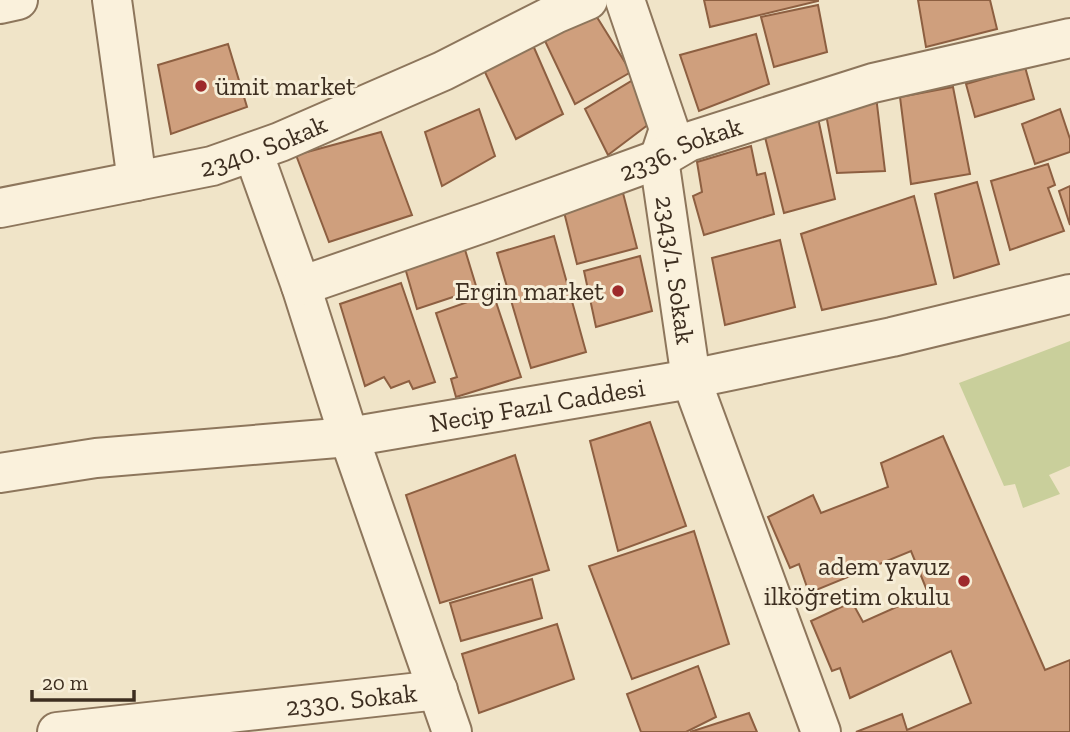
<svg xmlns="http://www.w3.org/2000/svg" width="1070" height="732" viewBox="0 0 1070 732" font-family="'Zilla Slab',serif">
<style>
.green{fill:#c9cf9b}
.building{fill:#cf9f7d;stroke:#8d5f41;stroke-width:2}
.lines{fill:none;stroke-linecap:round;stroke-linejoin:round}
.minor-casing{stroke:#8d765c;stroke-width:42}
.minor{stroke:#faf1dc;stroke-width:38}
.poi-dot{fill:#9e2a2b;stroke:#f7eed8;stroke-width:2.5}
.labels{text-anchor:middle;stroke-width:6;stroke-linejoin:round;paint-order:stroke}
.poi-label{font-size:26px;fill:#3d2e20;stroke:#f7eed8;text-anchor:end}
.street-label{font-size:26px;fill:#3d2e20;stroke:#f7eed8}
</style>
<rect width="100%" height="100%" fill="#f0e4c8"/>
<path class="green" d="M 1070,341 L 1070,466 L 1049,475 L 1060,494 L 1023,508 L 1015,484 L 1004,486 L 959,383 Z"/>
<g class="building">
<path d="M 704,0 L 818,0 L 818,1 L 710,27 Z"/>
<path d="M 918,0 L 990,0 L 997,29 L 926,47 Z"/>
<path d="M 818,5 L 827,52 L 774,67 L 761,17 Z"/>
<path d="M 595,14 L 631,72 L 575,104 L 545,41 Z"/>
<path d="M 756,34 L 769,84 L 699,111 L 680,55 Z"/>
<path d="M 532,43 L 563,114 L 516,139 L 484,70 Z"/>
<path d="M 228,44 L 247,107 L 171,134 L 158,65 Z"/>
<path d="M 1025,67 L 1034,99 L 975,117 L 966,84 Z"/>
<path d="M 633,80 L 653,121 L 608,155 L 585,109 Z"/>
<path d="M 953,87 L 970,174 L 911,184 L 900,97 Z"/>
<path d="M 876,96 L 885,171 L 837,173 L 825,109 Z"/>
<path d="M 479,109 L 495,156 L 442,186 L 425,132 Z"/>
<path d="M 1060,109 L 1070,139 L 1070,152 L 1035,164 L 1022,124 Z"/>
<path d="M 817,113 L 835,199 L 784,213 L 764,133 Z"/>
<path d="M 381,132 L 412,215 L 329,242 L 296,155 Z"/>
<path d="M 751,146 L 757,175 L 765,173 L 774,214 L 704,235 L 693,196 L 702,192 L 697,162 Z"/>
<path d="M 1048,164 L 1055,185 L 1048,188 L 1064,231 L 1010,250 L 991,181 Z"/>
<path d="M 977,182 L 999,264 L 954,278 L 935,194 Z"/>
<path d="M 1070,186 L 1070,225 L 1059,191 Z"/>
<path d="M 623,193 L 637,248 L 577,264 L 564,212 Z"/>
<path d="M 914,196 L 936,284 L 822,310 L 801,234 Z"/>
<path d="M 554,236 L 586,352 L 531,368 L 497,253 Z"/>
<path d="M 462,240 L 477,289 L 417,309 L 403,261 Z"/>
<path d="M 780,240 L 795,307 L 725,325 L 712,258 Z"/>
<path d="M 640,256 L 652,311 L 596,327 L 584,271 Z"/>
<path d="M 401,283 L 435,382 L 413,389 L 409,381 L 391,388 L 384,377 L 365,386 L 340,304 Z"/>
<path d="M 493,293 L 521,377 L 456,397 L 451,379 L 457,377 L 436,313 Z"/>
<path d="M 650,422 L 686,526 L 618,551 L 590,441 Z"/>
<path d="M 943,436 L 1045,670 L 1070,660 L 1070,732 L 856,732 L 902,714 L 907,730 L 971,703 L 951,651 L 850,698 L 840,668 L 832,671 L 811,621 L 852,602 L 863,622 L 928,593 L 911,551 L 809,593 L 799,564 L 790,568 L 768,517 L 813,495 L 821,513 L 888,487 L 881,463 Z"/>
<path d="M 515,455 L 549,570 L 440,603 L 406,495 Z"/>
<path d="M 694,531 L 729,644 L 632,679 L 589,566 Z"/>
<path d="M 532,579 L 542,618 L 461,641 L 450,603 Z"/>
<path d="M 557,624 L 574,679 L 479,713 L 462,654 Z"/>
<path d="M 698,666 L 716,717 L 686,732 L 641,732 L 627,694 Z"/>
<path d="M 749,713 L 757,732 L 690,732 Z"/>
</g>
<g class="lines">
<defs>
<g id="minor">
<path d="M 112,0 L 137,181"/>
<path id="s1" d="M 625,0 L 669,129 L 659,159 L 691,379 L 821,732"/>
<path d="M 0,4 L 18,0"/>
<path d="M 253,152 L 301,286 L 349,437 L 452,732"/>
<path id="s2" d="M 0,208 L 212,166 L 280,142 L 443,71 L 555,14 L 588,0"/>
<path id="s3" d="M 301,286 L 486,222 L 659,159 L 688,142 L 873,83 L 1070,38"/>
<path id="s4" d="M 0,473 L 96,458 L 349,437 L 691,379 L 892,337 L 1070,294"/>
<path id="s5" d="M 57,732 L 438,690"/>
</g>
</defs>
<use href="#minor" class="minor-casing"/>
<use href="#minor" class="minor"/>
</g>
<g class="poi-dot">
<circle cx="201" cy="86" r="7"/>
<circle cx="618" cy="291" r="7"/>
<circle cx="964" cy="581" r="7"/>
</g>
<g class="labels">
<g class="poi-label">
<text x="215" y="95" text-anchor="start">ümit market</text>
<text x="604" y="300">Ergin market</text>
<text x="950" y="575">adem yavuz<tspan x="950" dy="30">ilköğretim okulu</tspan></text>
</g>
<g class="street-label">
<text dy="9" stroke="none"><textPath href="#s2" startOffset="271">2340. Sokak</textPath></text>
<text dy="9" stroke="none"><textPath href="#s3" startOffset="404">2336. Sokak</textPath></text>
<text dy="9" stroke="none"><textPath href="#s1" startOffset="280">2343/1. Sokak</textPath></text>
<text dy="9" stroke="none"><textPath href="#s4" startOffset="542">Necip Fazıl Caddesi</textPath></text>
<text dy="9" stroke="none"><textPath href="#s5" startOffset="296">2330. Sokak</textPath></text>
</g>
</g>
<path d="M32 690v10h102v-10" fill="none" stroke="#3d2e20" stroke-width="3.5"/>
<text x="42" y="690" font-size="21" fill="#3d2e20" stroke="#f7eed8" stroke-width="5" paint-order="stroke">20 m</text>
</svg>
